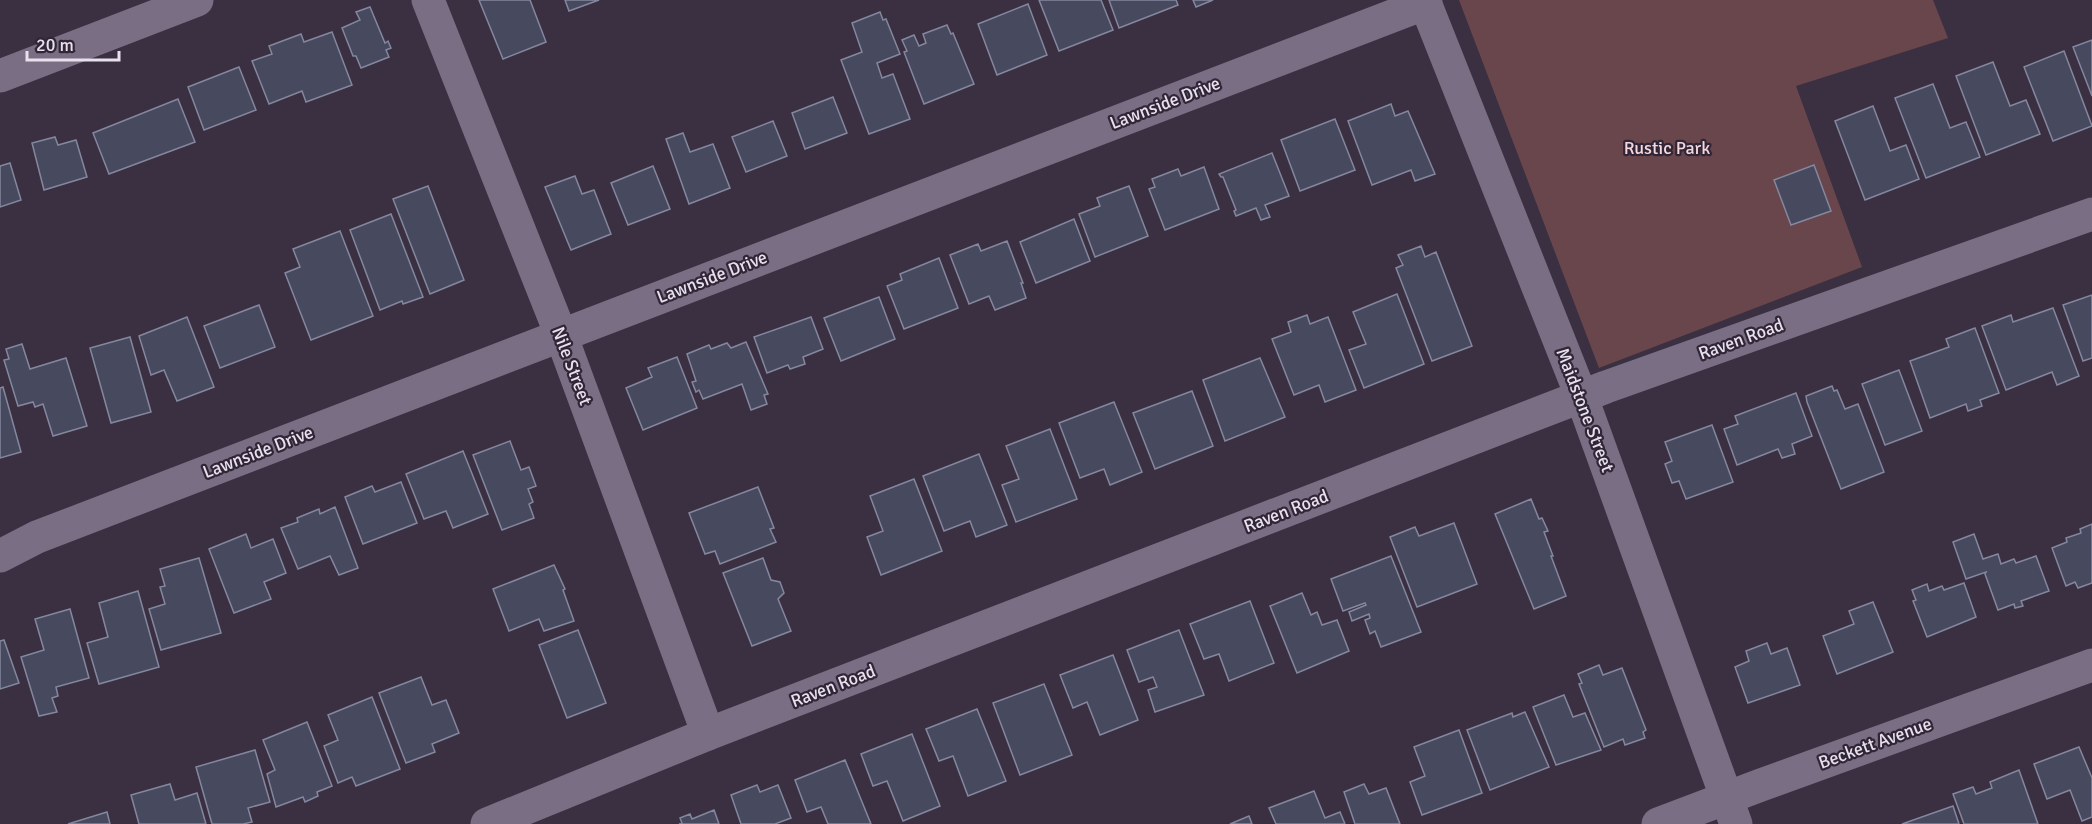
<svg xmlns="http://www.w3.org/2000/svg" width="2092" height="824" viewBox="0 0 2092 824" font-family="Signika,sans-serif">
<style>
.green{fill:#69464b}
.building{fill:#474a5e;stroke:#84879e;stroke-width:1.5}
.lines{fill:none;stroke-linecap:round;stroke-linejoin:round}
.street{stroke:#796e83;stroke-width:33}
.labels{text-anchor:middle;stroke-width:4.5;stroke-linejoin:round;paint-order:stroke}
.street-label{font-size:18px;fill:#e8e1ed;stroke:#302638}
.park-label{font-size:18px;fill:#f6d7db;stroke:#302638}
</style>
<rect width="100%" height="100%" fill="#3a3042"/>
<path class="green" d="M 1459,0 L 1933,0 L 1948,38 L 1796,86 L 1862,267 L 1599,368 Z"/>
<g class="building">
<path d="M 479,0 L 530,0 L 546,42 L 503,59 Z"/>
<path d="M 565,0 L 599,0 L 569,11 Z"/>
<path d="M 1039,0 L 1101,0 L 1113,30 L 1059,51 Z"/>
<path d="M 1109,0 L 1176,0 L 1178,5 L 1119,28 Z"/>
<path d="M 1193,0 L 1213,0 L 1196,7 Z"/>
<path d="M 1028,4 L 1047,55 L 997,75 L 978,24 Z"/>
<path d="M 370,7 L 385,43 L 388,41 L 391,48 L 386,50 L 389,57 L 361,68 L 356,56 L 353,56 L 342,28 L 360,20 L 356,12 Z"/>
<path d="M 880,12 L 883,20 L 886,19 L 900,54 L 877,63 L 882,78 L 893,74 L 910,119 L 869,134 L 841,60 L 862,52 L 852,23 Z"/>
<path d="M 947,25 L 951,34 L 953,33 L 974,84 L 924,104 L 904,52 L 907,51 L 902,40 L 914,35 L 919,46 L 926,43 L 923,34 Z"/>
<path d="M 332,32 L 352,85 L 306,102 L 302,91 L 269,104 L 252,61 L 272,54 L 269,46 L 301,34 L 304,42 Z"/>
<path d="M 2092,40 L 2092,96 L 2073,47 Z"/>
<path d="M 2064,51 L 2092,126 L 2053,141 L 2024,67 Z"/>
<path d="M 1993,62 L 2010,106 L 2026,100 L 2040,134 L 1986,155 L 1956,76 Z"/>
<path d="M 239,67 L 256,110 L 204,130 L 188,87 Z"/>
<path d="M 1933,84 L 1950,128 L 1966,122 L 1980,157 L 1926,178 L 1895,98 Z"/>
<path d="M 833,97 L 847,133 L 805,149 L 792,113 Z"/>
<path d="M 178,99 L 195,142 L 109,174 L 93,133 Z"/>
<path d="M 1391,104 L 1395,116 L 1408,111 L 1435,174 L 1415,181 L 1411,170 L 1372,185 L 1348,121 Z"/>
<path d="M 1873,106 L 1890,151 L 1906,145 L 1919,179 L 1865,200 L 1835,121 Z"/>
<path d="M 1335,119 L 1355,170 L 1300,191 L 1281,140 Z"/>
<path d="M 773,121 L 787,156 L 746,172 L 732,137 Z"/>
<path d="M 683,133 L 690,152 L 713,144 L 730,188 L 689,204 L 666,139 Z"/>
<path d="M 55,137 L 58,145 L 76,140 L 87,177 L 44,190 L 32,143 Z"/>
<path d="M 1272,153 L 1289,196 L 1265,205 L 1270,217 L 1261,220 L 1256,208 L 1236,216 L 1234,211 L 1236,210 L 1223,177 L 1221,177 L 1219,174 Z"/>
<path d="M 10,163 L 21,200 L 0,207 L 0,166 Z"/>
<path d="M 1814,165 L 1831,211 L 1791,225 L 1774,180 Z"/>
<path d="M 653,166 L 670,209 L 628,225 L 611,183 Z"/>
<path d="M 1204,167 L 1219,209 L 1165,230 L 1149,189 L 1155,187 L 1152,179 L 1178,169 L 1181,176 Z"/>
<path d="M 575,176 L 582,194 L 594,190 L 611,234 L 571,250 L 545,187 Z"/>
<path d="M 428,186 L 464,280 L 430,294 L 393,199 Z"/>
<path d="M 1129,186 L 1148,236 L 1095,257 L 1079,214 L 1100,206 L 1097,198 Z"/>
<path d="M 391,214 L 423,297 L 403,304 L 402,301 L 380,310 L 350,230 Z"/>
<path d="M 1074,219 L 1090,261 L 1036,283 L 1020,242 Z"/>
<path d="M 340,231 L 373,316 L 311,340 L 285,273 L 300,267 L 293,249 Z"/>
<path d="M 1007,241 L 1023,283 L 1021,283 L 1026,298 L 995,310 L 989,296 L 969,304 L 950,255 L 978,244 L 981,251 Z"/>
<path d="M 1421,246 L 1425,257 L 1436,252 L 1472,346 L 1432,361 L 1396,268 L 1403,265 L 1398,255 Z"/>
<path d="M 939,258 L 958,308 L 904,329 L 887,286 L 902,280 L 900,274 Z"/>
<path d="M 1397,294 L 1424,364 L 1364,388 L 1349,350 L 1366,344 L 1353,312 Z"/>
<path d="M 2092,295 L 2092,358 L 2083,361 L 2063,305 Z"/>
<path d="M 879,297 L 895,339 L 841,361 L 824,318 Z"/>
<path d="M 259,305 L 275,347 L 220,368 L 204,326 Z"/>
<path d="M 2053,308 L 2079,376 L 2057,385 L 2052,372 L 2006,390 L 1982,326 L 2011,315 L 2013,322 Z"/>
<path d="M 1307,315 L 1310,324 L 1328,317 L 1356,390 L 1325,402 L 1319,385 L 1294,395 L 1272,339 L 1291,332 L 1288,322 Z"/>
<path d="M 187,317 L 214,387 L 177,401 L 164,370 L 151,375 L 139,336 Z"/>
<path d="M 811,317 L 823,349 L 803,357 L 805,364 L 790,369 L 788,365 L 767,373 L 754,337 Z"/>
<path d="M 1975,328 L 1999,393 L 1980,400 L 1982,406 L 1968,411 L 1966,404 L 1930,418 L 1910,361 L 1949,347 L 1946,339 Z"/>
<path d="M 130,337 L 151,412 L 111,423 L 90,348 Z"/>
<path d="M 746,342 L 768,394 L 764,395 L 767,404 L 751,410 L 742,384 L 703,399 L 699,390 L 696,392 L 692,382 L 696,381 L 687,354 L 709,345 L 711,349 L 727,343 L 731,348 Z"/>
<path d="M 22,344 L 30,369 L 66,358 L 87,426 L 53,436 L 43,404 L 35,407 L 33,402 L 18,406 L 4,360 L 9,359 L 6,349 Z"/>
<path d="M 677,357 L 697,408 L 643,430 L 626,388 L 652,377 L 648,368 Z"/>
<path d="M 1260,358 L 1285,417 L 1225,441 L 1203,380 Z"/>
<path d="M 1899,370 L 1922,431 L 1885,445 L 1862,384 Z"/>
<path d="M 1832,386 L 1834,391 L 1837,390 L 1845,409 L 1858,404 L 1884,472 L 1841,489 L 1807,402 L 1806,396 Z"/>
<path d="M 3,387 L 21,452 L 0,458 L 0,388 Z"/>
<path d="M 1192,391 L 1213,446 L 1155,469 L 1133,413 Z"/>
<path d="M 1796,393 L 1812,436 L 1792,444 L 1795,454 L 1782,458 L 1778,449 L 1737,465 L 1724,429 L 1738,424 L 1735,416 Z"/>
<path d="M 1114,402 L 1142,472 L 1110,485 L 1104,469 L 1080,478 L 1059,423 Z"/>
<path d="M 1712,425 L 1733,482 L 1686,499 L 1679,481 L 1672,483 L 1665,464 L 1672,461 L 1665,442 Z"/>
<path d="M 1050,429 L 1077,499 L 1016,522 L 1002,485 L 1019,479 L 1006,446 Z"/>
<path d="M 510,441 L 521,470 L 529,467 L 536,486 L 528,489 L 533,502 L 529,504 L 534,518 L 502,530 L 473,455 Z"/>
<path d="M 463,451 L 488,514 L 453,528 L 446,511 L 424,519 L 406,474 Z"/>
<path d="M 979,454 L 1007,525 L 976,537 L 970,521 L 944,531 L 923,476 Z"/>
<path d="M 914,479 L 942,551 L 881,575 L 867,537 L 883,531 L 870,496 Z"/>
<path d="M 401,482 L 417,523 L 363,544 L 345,497 L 372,486 L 375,492 Z"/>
<path d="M 758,487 L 774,528 L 770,529 L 776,542 L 720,564 L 715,551 L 705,554 L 689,513 Z"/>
<path d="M 1531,499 L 1539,519 L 1542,518 L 1548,531 L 1544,532 L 1553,556 L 1551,556 L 1566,596 L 1534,609 L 1495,514 Z"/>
<path d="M 335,507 L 358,568 L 339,575 L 330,556 L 298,569 L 281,528 L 298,522 L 297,518 L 319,509 L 320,514 Z"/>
<path d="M 1454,523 L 1477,584 L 1417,607 L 1390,537 L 1415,527 L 1419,536 Z"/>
<path d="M 2092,524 L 2092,583 L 2078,588 L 2075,582 L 2066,586 L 2052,548 L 2067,542 L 2066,538 L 2081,533 L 2080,529 Z"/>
<path d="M 246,534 L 251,548 L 273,539 L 286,573 L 264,582 L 271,599 L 234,613 L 209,549 Z"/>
<path d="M 1974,534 L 1983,559 L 1998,554 L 2001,564 L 2014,559 L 2016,563 L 2036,556 L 2049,591 L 2021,601 L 2023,606 L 2015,608 L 2014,604 L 1998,610 L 1985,574 L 1986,572 L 1966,579 L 1953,542 Z"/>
<path d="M 1391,556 L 1421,632 L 1381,647 L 1375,631 L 1370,634 L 1365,620 L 1370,618 L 1369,614 L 1352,621 L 1349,612 L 1366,605 L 1365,603 L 1343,611 L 1331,579 Z"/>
<path d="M 199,558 L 221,633 L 161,650 L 149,609 L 165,604 L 160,587 L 165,586 L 160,569 Z"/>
<path d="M 763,558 L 771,580 L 780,582 L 784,593 L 778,599 L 791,631 L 752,646 L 723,573 Z"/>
<path d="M 554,565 L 565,589 L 563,590 L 574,621 L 544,631 L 539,619 L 509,631 L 493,589 Z"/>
<path d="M 1964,583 L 1976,617 L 1927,637 L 1913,601 L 1916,600 L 1912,590 L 1927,584 L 1929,591 L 1942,586 L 1944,590 Z"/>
<path d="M 138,591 L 159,667 L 99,684 L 87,643 L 108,637 L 99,603 Z"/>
<path d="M 1302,593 L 1311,615 L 1317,612 L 1322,625 L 1337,620 L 1349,651 L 1297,673 L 1270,606 Z"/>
<path d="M 1250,601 L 1274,663 L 1229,681 L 1219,654 L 1204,659 L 1190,624 Z"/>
<path d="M 1873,602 L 1893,652 L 1837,674 L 1823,636 L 1854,624 L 1849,611 Z"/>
<path d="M 70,609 L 89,678 L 56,687 L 58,696 L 52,698 L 57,712 L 39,716 L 21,657 L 44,650 L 35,619 Z"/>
<path d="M 578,630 L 606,703 L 567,718 L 539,645 Z"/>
<path d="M 1179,630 L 1204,695 L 1155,712 L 1148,690 L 1157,687 L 1153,677 L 1139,682 L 1127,650 Z"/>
<path d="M 4,640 L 19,683 L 0,689 L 0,641 Z"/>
<path d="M 1767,643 L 1771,654 L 1787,648 L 1800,685 L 1748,703 L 1735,667 L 1749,661 L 1746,651 Z"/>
<path d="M 1113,655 L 1138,720 L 1100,735 L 1087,702 L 1073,708 L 1060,675 Z"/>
<path d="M 1599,665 L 1603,675 L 1622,668 L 1646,730 L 1643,732 L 1645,738 L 1625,745 L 1623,739 L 1604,747 L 1579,684 L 1582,683 L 1578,674 Z"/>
<path d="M 421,677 L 432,705 L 446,700 L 459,733 L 432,744 L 435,752 L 406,763 L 379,693 Z"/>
<path d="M 1044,684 L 1072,755 L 1020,775 L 993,703 Z"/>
<path d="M 1564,695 L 1573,717 L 1585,713 L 1601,750 L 1556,765 L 1533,707 Z"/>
<path d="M 372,697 L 400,769 L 356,786 L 352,777 L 338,783 L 324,746 L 338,740 L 328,715 Z"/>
<path d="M 977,709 L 1006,781 L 968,796 L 953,756 L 939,761 L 926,729 Z"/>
<path d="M 1525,712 L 1549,767 L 1490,790 L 1467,730 L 1512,713 L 1513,717 Z"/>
<path d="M 307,722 L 332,786 L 317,792 L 318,796 L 305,802 L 303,797 L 276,807 L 267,774 L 275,770 L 263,740 Z"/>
<path d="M 1459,730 L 1482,793 L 1422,815 L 1410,782 L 1425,776 L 1414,747 Z"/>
<path d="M 912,734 L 940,806 L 903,821 L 887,781 L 873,786 L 861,754 Z"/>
<path d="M 2079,747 L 2092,778 L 2092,817 L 2082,821 L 2070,790 L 2047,799 L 2034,764 Z"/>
<path d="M 255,750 L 270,802 L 248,808 L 252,822 L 243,824 L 212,824 L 196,767 Z"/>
<path d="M 845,760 L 871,824 L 828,824 L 821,807 L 807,812 L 795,780 Z"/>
<path d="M 2019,770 L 2038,824 L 1964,824 L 1953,794 L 1973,787 L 1976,794 L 1992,788 L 1990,782 Z"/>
<path d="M 170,784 L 175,800 L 197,793 L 206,824 L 139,824 L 131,795 Z"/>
<path d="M 1364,784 L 1369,794 L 1386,788 L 1400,824 L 1355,824 L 1344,792 Z"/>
<path d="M 757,785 L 760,792 L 778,785 L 791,818 L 775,824 L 741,824 L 731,795 Z"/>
<path d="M 1314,791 L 1325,818 L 1340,812 L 1345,824 L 1276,824 L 1269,808 Z"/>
<path d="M 1953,806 L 1959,824 L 1902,824 Z"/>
<path d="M 714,810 L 719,824 L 679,824 L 682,823 L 680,818 L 690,814 L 692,819 Z"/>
<path d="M 107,812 L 110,824 L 68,824 Z"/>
<path d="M 1249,816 L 1252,824 L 1230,824 Z"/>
</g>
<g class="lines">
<g class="street">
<path d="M 428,0 L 561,335 L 708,734"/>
<path d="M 1424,0 L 1582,398 L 1736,824"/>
<path d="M 0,76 L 197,0"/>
<path d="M 0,556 L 37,537 L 1426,3"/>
<path d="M 487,824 L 708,734 L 1606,387 L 2092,214"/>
<path d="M 1658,824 L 1761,785 L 2092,665"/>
</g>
</g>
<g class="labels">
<g class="street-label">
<text transform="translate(1165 103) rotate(-21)" y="6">Lawnside Drive</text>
<text transform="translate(712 277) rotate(-21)" y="6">Lawnside Drive</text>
<text transform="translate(1741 339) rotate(-20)" y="6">Raven Road</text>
<text transform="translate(572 366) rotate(69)" y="6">Nile Street</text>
<text transform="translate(1585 410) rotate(69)" y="6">Maidstone Street</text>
<text transform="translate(258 452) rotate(-21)" y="6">Lawnside Drive</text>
<text transform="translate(1286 511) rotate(-21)" y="6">Raven Road</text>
<text transform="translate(833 686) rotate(-21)" y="6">Raven Road</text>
<text transform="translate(1875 743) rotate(-20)" y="6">Beckett Avenue</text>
</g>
<g class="park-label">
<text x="1667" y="154">Rustic Park</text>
</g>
</g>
<path d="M27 51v9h92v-9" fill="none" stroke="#e8e1ed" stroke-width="3"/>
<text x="36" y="51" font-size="18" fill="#e8e1ed" stroke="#302638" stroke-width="4.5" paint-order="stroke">20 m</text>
</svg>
